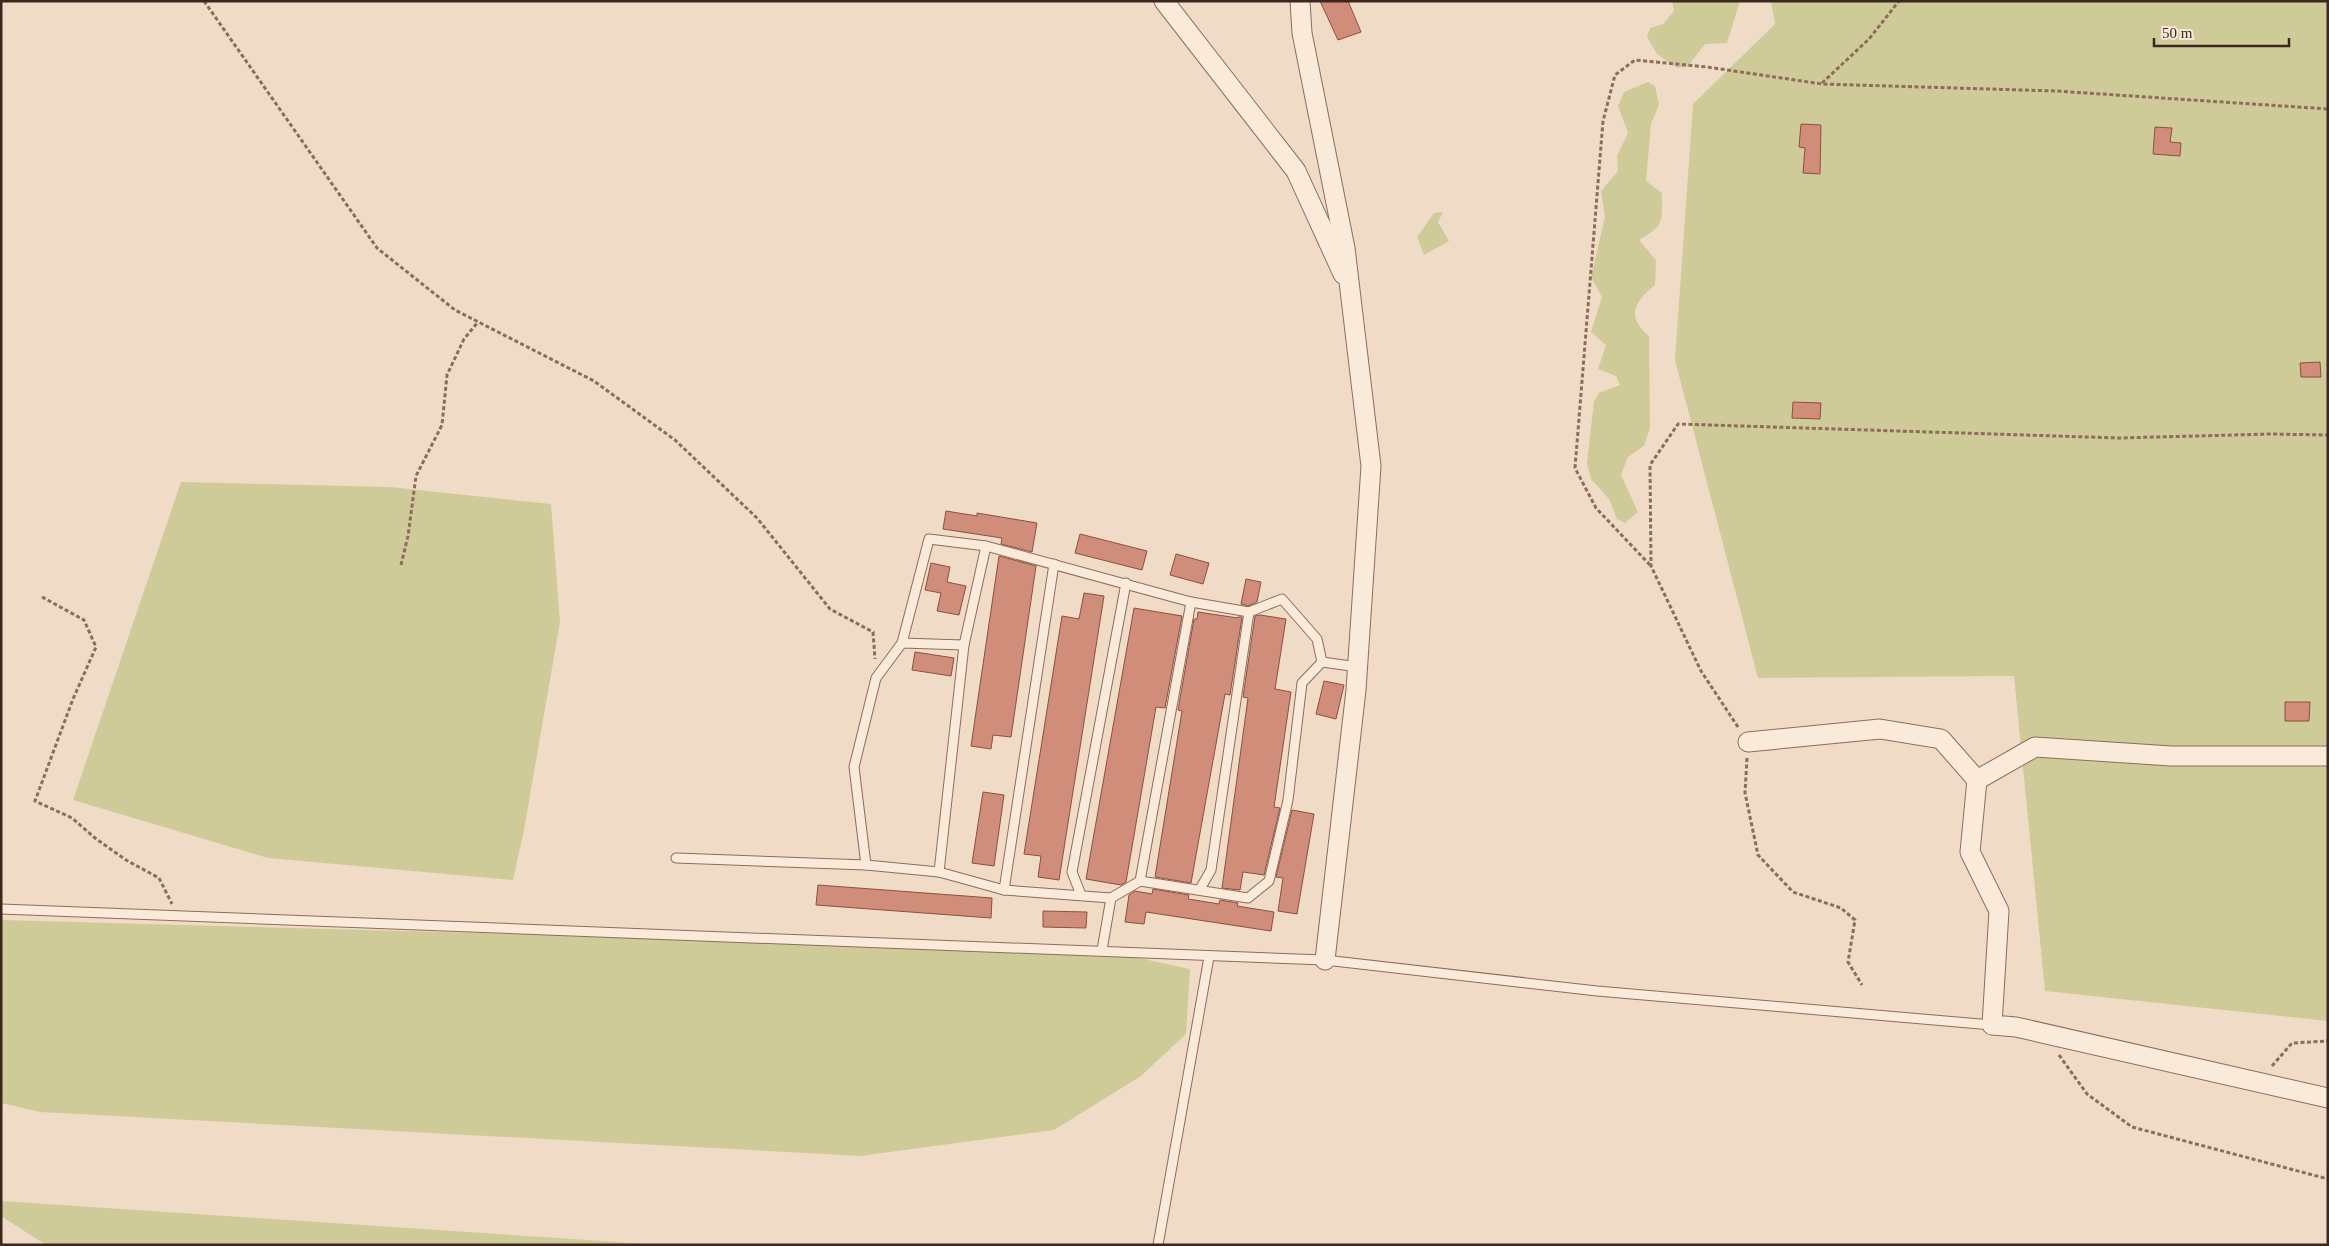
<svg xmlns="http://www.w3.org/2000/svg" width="2329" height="1246" viewBox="0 0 2329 1246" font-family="Georgia,serif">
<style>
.green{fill:#cfcb99}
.building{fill:#d08d7a;stroke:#8d4f3f}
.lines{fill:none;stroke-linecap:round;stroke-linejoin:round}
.service-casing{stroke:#8d6c5a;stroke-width:11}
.minor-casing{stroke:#8d6c5a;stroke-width:21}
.path{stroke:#8d6c5a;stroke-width:3;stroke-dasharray:4 2.5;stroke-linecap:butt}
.service{stroke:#faeada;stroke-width:9}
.minor{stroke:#faeada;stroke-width:19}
</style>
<rect width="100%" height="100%" fill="#f0dcc6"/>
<g class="green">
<path d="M 1672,1 L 1740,1 L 1727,43 L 1705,44 L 1687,67 L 1677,68 L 1657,54 L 1647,37 L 1650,28 L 1663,24 L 1674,11 Z"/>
<path d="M 1771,1 L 2328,1 L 2328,1021 L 2045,991 L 2014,676 L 1758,678 L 1675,360 L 1693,104 L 1775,24 Z"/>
<path d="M 1648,82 L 1655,86 L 1659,105 L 1651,124 L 1646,181 L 1662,193 C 1662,222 1665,225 1639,240 L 1656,260 L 1655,285 C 1634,302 1626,317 1649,336 L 1650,428 L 1644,446 L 1628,457 L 1621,475 L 1638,512 L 1625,523 L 1617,519 L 1609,499 L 1591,479 L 1587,463 L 1594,401 L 1599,393 L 1620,385 L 1616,376 L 1598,369 L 1606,345 L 1591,332 L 1602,297 L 1591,277 L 1605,217 L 1601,191 L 1618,171 L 1617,156 L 1628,133 L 1618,106 L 1624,92 Z"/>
<path d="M 1443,212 L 1438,222 L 1449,241 L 1424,255 L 1417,237 L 1434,213 Z"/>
<path d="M 181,482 L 390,487 L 551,504 L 560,622 L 524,830 L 513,880 L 268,858 L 73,800 Z"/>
<path d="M 1,920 L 1102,950 L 1190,969 L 1186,1034 L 1141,1076 L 1054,1130 L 860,1156 L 40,1112 L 1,1103 Z"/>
<path d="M 1,1201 L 663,1245 L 46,1245 L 1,1216 Z"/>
</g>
<g class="building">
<path d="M 1320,1 L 1348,1 L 1361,32 L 1338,40 Z"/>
<path d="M 1801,124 L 1821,125 L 1820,174 L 1803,173 L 1805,148 L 1799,147 Z"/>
<path d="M 2155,127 L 2172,128 L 2170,142 L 2181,143 L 2180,156 L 2153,154 Z"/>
<path d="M 2320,362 L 2321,377 L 2301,377 L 2300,363 Z"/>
<path d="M 1793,402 L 1821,403 L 1820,419 L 1792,418 Z"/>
<path d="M 946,511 L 977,516 L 977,513 L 1037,523 L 1032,552 L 1001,544 L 1002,538 L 943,529 Z"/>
<path d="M 1080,534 L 1147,551 L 1142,570 L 1075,553 Z"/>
<path d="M 1176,554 L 1209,563 L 1203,584 L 1170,575 Z"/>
<path d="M 999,556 L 1036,566 L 1011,737 L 993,735 L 991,749 L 971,746 Z"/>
<path d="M 931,563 L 950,567 L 947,582 L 966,586 L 959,615 L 937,611 L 941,593 L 925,590 Z"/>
<path d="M 1246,579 L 1261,582 L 1257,602 L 1248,606 L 1241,604 Z"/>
<path d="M 1084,593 L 1104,596 L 1059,880 L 1038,877 L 1041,856 L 1024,854 L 1062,616 L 1079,619 Z"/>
<path d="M 1134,608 L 1182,616 L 1165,708 L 1156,707 L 1126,882 L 1121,885 L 1086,879 Z"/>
<path d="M 1198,612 L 1238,618 L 1238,617 L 1242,617 L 1230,695 L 1225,694 L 1191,883 L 1155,877 L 1182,711 L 1178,710 L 1194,619 L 1197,619 Z"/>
<path d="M 1260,615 L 1286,619 L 1275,689 L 1291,692 L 1274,807 L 1280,808 L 1264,875 L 1243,872 L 1240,890 L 1222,888 L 1248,698 L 1243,697 L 1255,616 Z"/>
<path d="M 915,652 L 954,658 L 951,676 L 912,670 Z"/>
<path d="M 1324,681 L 1344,685 L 1336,719 L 1316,714 Z"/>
<path d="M 2285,702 L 2310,702 L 2309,721 L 2285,721 Z"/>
<path d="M 983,792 L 1004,795 L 994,866 L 972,863 Z"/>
<path d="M 1292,810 L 1314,814 L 1297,914 L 1278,911 L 1283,878 L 1276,877 Z"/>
<path d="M 818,885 L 992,898 L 991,918 L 816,905 Z"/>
<path d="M 1153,889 L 1189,895 L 1188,899 L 1219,904 L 1220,900 L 1238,903 L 1237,906 L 1274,912 L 1271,931 L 1146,912 L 1144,924 L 1125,922 L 1129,895 L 1135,891 L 1152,894 Z"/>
<path d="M 1043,911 L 1087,912 L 1086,928 L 1043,927 Z"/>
</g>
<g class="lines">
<defs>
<g id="service">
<path d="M 902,643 L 929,539 L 986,546 L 1191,602 L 1249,612 L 1282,599 L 1317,639 L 1322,662"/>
<path d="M 676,858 L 866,865 L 939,872 L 1004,890 L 1111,898 L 1140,881 L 1248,898 L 1269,881 L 1288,800 L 1302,683 L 1322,662 L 1358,667"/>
<path d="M 866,865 L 854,767 L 876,678 L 902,643 L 964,645"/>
<path d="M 939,872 L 964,645 L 986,546"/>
<path d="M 1140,881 L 1191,602"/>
<path d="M 1200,889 L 1211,870 L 1249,612"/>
<path d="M 1004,890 L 1054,564"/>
<path d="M 1081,895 L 1072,872 L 1126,583"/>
<path d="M 1,909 L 1325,960 L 1597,991 L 1992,1025"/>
<path d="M 1102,950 L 1111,898"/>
<path d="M 1158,1245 L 1209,957"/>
</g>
<g id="minor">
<path d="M 1164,1 L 1296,171 L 1343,274"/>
<path d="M 1300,1 L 1302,33 L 1345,248 L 1371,466 L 1356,690 L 1325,960"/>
<path d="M 1748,742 L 1880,729 L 1941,739 L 1977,780 L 1970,852 L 1999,911 L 1992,1025 L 2016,1027 L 2328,1098"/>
<path d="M 1977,780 L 2035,747 L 2171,756 L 2328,756"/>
</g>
</defs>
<use href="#service" class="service-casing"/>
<use href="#minor" class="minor-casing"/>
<g class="path">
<path d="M 204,1 L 377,248 L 455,310 L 594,381 L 675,440 L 757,518 L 830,609 L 873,632 L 875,659"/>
<path d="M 1822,83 L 1869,39 L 1899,1"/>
<path d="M 401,565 L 408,536 L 416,476 L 442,425 L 447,375 L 464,339 L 478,322"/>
<path d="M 1650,565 L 1596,508 L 1575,468 L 1603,121 L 1615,75 L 1635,60 L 1707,67 L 1822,84 L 2056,91 L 2328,109"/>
<path d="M 42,597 L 84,620 L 96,647 L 73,699 L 35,801 L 72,818 L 95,838 L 126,860 L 159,878 L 172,904"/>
<path d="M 1738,727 L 1701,671 L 1651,566 L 1650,465 L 1678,424 L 2119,438 L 2271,434 L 2328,435"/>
<path d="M 1747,758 L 1745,793 L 1758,855 L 1793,892 L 1841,908 L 1855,920 L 1848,962 L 1862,985"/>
<path d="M 2059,1055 L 2087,1094 L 2132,1127 L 2328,1179"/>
<path d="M 2272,1066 L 2292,1043 L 2328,1041"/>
</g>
<use href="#service" class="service"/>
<use href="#minor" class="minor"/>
</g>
<rect width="2329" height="1246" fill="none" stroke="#3c271f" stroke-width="5"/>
<path d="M2154 38v8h135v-8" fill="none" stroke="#3c271f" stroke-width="2.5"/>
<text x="2162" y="38" font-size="15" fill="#3c271f" stroke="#f7e7d6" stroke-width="4" paint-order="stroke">50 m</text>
</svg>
